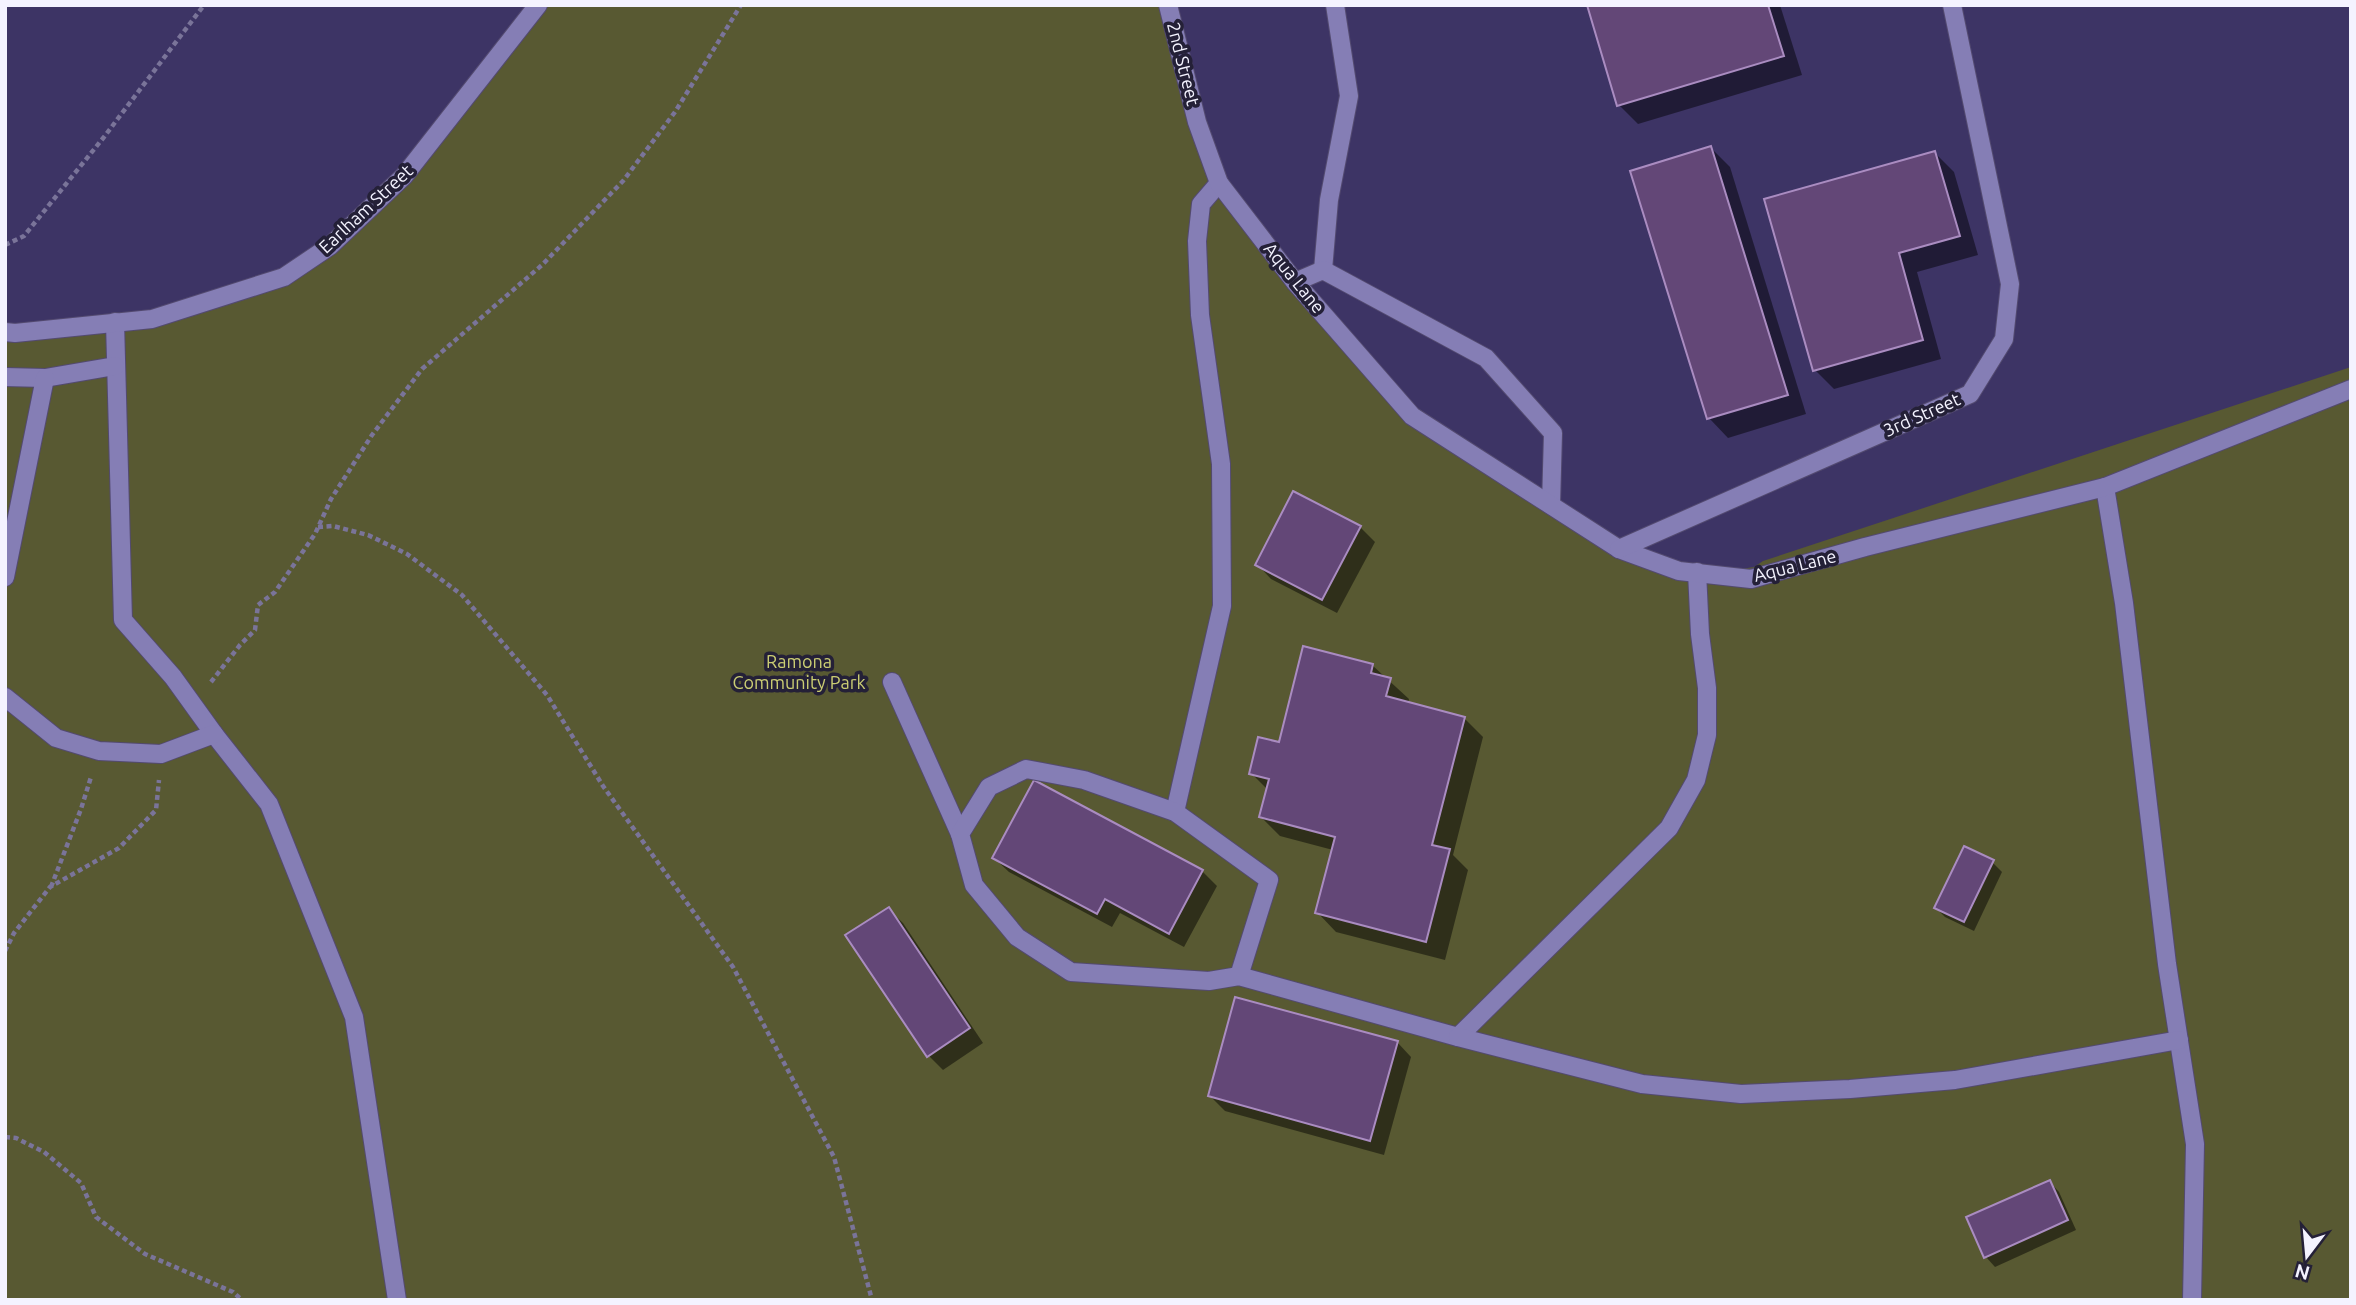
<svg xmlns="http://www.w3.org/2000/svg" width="2356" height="1305" viewBox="0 0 2356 1305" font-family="Ubuntu,sans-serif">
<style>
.green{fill:#585932}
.shadow{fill:#0007}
.building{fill:#634777;stroke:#aa8cc1;stroke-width:2}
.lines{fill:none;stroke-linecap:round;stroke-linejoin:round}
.service-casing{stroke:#534a70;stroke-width:20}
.minor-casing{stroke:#534a70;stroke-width:20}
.tertiary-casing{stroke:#534a70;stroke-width:20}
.path{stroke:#7a7499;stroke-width:4.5;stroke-dasharray:5 3.5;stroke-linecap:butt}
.service{stroke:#857eb5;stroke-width:18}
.minor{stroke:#857eb5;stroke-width:18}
.tertiary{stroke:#857eb5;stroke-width:18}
.labels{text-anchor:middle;stroke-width:7;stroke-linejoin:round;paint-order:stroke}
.street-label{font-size:18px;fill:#f4f3ff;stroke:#242037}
.park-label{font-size:18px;fill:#cbcd73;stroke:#242037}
</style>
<rect width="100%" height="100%" fill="#3d3465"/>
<path class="green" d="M 533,5 L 1165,5 L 1215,180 L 1377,382 L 1634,557 L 1714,573 L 1754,567 L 1763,561 L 2351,367 L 2351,1300 L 5,1300 L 5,333 L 49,333 L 255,287 L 357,225 Z"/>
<g class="shadow">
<path d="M 1588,5 L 1780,5 L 1802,75 L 1638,124 L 1619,105 Z"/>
<path d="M 1711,148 L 1730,167 L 1806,414 L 1728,438 L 1709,418 Z"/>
<path d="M 1935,153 L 1954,172 L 1978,255 L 1917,272 L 1941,359 L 1834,389 L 1815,370 Z"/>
<path d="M 1360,527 L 1375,542 L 1337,613 L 1271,579 L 1257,564 Z"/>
<path d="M 1372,665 L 1409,699 L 1408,704 L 1464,718 L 1483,737 L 1453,855 L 1468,870 L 1445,960 L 1336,932 L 1317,912 L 1333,850 L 1280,836 L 1261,817 L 1268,790 L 1251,773 L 1280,744 Z"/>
<path d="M 994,858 L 1202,871 L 1217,886 L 1184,947 L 1120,913 L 1112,927 L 1009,872 Z"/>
<path d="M 1992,862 L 2002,872 L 1974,931 L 1945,917 L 1936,908 Z"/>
<path d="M 888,909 L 903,923 L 983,1043 L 943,1070 L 928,1055 Z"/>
<path d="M 1397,1042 L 1411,1057 L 1384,1155 L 1225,1111 L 1210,1096 Z"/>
<path d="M 2050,1182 L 2059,1192 L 2076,1230 L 1995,1267 L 1986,1257 Z"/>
</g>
<g class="building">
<path d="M 1587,5 L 1768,5 L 1784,56 L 1617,106 Z"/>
<path d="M 1711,146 L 1788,395 L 1707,419 L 1630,171 Z"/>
<path d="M 1935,151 L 1960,236 L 1899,253 L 1923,340 L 1813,371 L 1764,199 Z"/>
<path d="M 1293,491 L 1361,526 L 1322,600 L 1255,565 Z"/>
<path d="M 1303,646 L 1373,664 L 1371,673 L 1391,678 L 1386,696 L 1465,717 L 1432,845 L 1450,849 L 1426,942 L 1315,913 L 1335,837 L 1259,817 L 1269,779 L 1249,774 L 1258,737 L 1279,742 Z"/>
<path d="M 1034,780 L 1203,870 L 1169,934 L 1105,899 L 1097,914 L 992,858 Z"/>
<path d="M 1964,846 L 1994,860 L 1964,922 L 1934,908 Z"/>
<path d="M 889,907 L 970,1028 L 927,1057 L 845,935 Z"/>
<path d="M 1235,997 L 1398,1041 L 1370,1141 L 1208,1096 Z"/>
<path d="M 2050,1180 L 2068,1220 L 1984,1258 L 1966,1217 Z"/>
</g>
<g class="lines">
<defs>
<g id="service">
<path d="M 1323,270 L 1329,200 L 1349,96 L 1335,5"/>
<path d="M 1295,282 L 1323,270 L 1486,358 L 1553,433 L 1551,505"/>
<path d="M 115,322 L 123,620 L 173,677 L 214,734 L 269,804 L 354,1017 L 397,1300"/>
<path d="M 5,377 L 45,378 L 115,366"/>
<path d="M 2105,487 L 2124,603 L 2167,964 L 2195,1144 L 2192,1300"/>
<path d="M 5,577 L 45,378"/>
<path d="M 892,682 L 960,834"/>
<path d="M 5,697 L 56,738 L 99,751 L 161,754 L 214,734"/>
<path d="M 1175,812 L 1222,606 L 1221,464 L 1200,315 L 1197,241 L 1201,204 L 1219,183"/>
<path d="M 1239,976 L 1209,981 L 1071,972 L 1017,937 L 974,885 L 960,834 L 989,787 L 1026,769 L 1084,780 L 1175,812 L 1269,880 L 1239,976 L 1458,1037 L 1669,828 L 1696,780 L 1707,735 L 1707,688 L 1700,634 L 1697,572"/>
<path d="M 1458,1037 L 1642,1084 L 1741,1094 L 1850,1089 L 1955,1080 L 2179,1040"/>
</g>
<g id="minor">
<path d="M 1168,5 L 1197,122 L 1219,183 L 1295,282 L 1412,416 L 1619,549 L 1679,571 L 1751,579 L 1865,547 L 2105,487 L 2351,389"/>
<path d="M 1619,549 L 1970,394 L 2004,339 L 2010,284 L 1952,5"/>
</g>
<path id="tertiary" d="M 5,332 L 15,333 L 152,319 L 284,277 L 330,246 L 404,176 L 538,5"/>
</defs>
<use href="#service" class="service-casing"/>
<use href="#minor" class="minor-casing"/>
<use href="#tertiary" class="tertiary-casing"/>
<g class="path">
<path d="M 5,245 L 24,236 L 104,137 L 204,5"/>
<path d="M 318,527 L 333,526 L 368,535 L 407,554 L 462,595 L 547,695 L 603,786 L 733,967 L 834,1157 L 872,1300"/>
<path d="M 211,682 L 240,645 L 255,630 L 258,605 L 275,592 L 315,534 L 331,499 L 372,435 L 422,369 L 542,265 L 623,181 L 675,112 L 741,5"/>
<path d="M 51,887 L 81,809 L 91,777"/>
<path d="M 5,951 L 14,933 L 50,887 L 119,848 L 156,810 L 159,780"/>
<path d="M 5,1137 L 16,1138 L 44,1152 L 81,1183 L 96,1217 L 145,1254 L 233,1292 L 242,1300"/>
</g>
<use href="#service" class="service"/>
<use href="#minor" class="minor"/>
<use href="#tertiary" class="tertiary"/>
</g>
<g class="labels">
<g class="street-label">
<text transform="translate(1183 64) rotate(76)" y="6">2nd Street</text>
<text transform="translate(366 209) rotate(-43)" y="6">Earlham Street</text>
<text transform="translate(1294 278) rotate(51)" y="6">Aqua Lane</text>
<text transform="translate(1922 415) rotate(-24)" y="6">3rd Street</text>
<text transform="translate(1795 566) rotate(-14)" y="6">Aqua Lane</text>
</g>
<g class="park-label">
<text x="799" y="668">Ramona<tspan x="799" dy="21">Community Park</tspan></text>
</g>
</g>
<rect width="2356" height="1305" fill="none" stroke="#f4f3ff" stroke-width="14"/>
<g transform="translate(2307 1256) rotate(196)" stroke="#242037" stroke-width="5" paint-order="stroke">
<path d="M0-5L12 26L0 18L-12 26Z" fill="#f4f3ff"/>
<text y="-10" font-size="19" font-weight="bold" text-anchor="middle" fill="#f4f3ff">N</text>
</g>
</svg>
